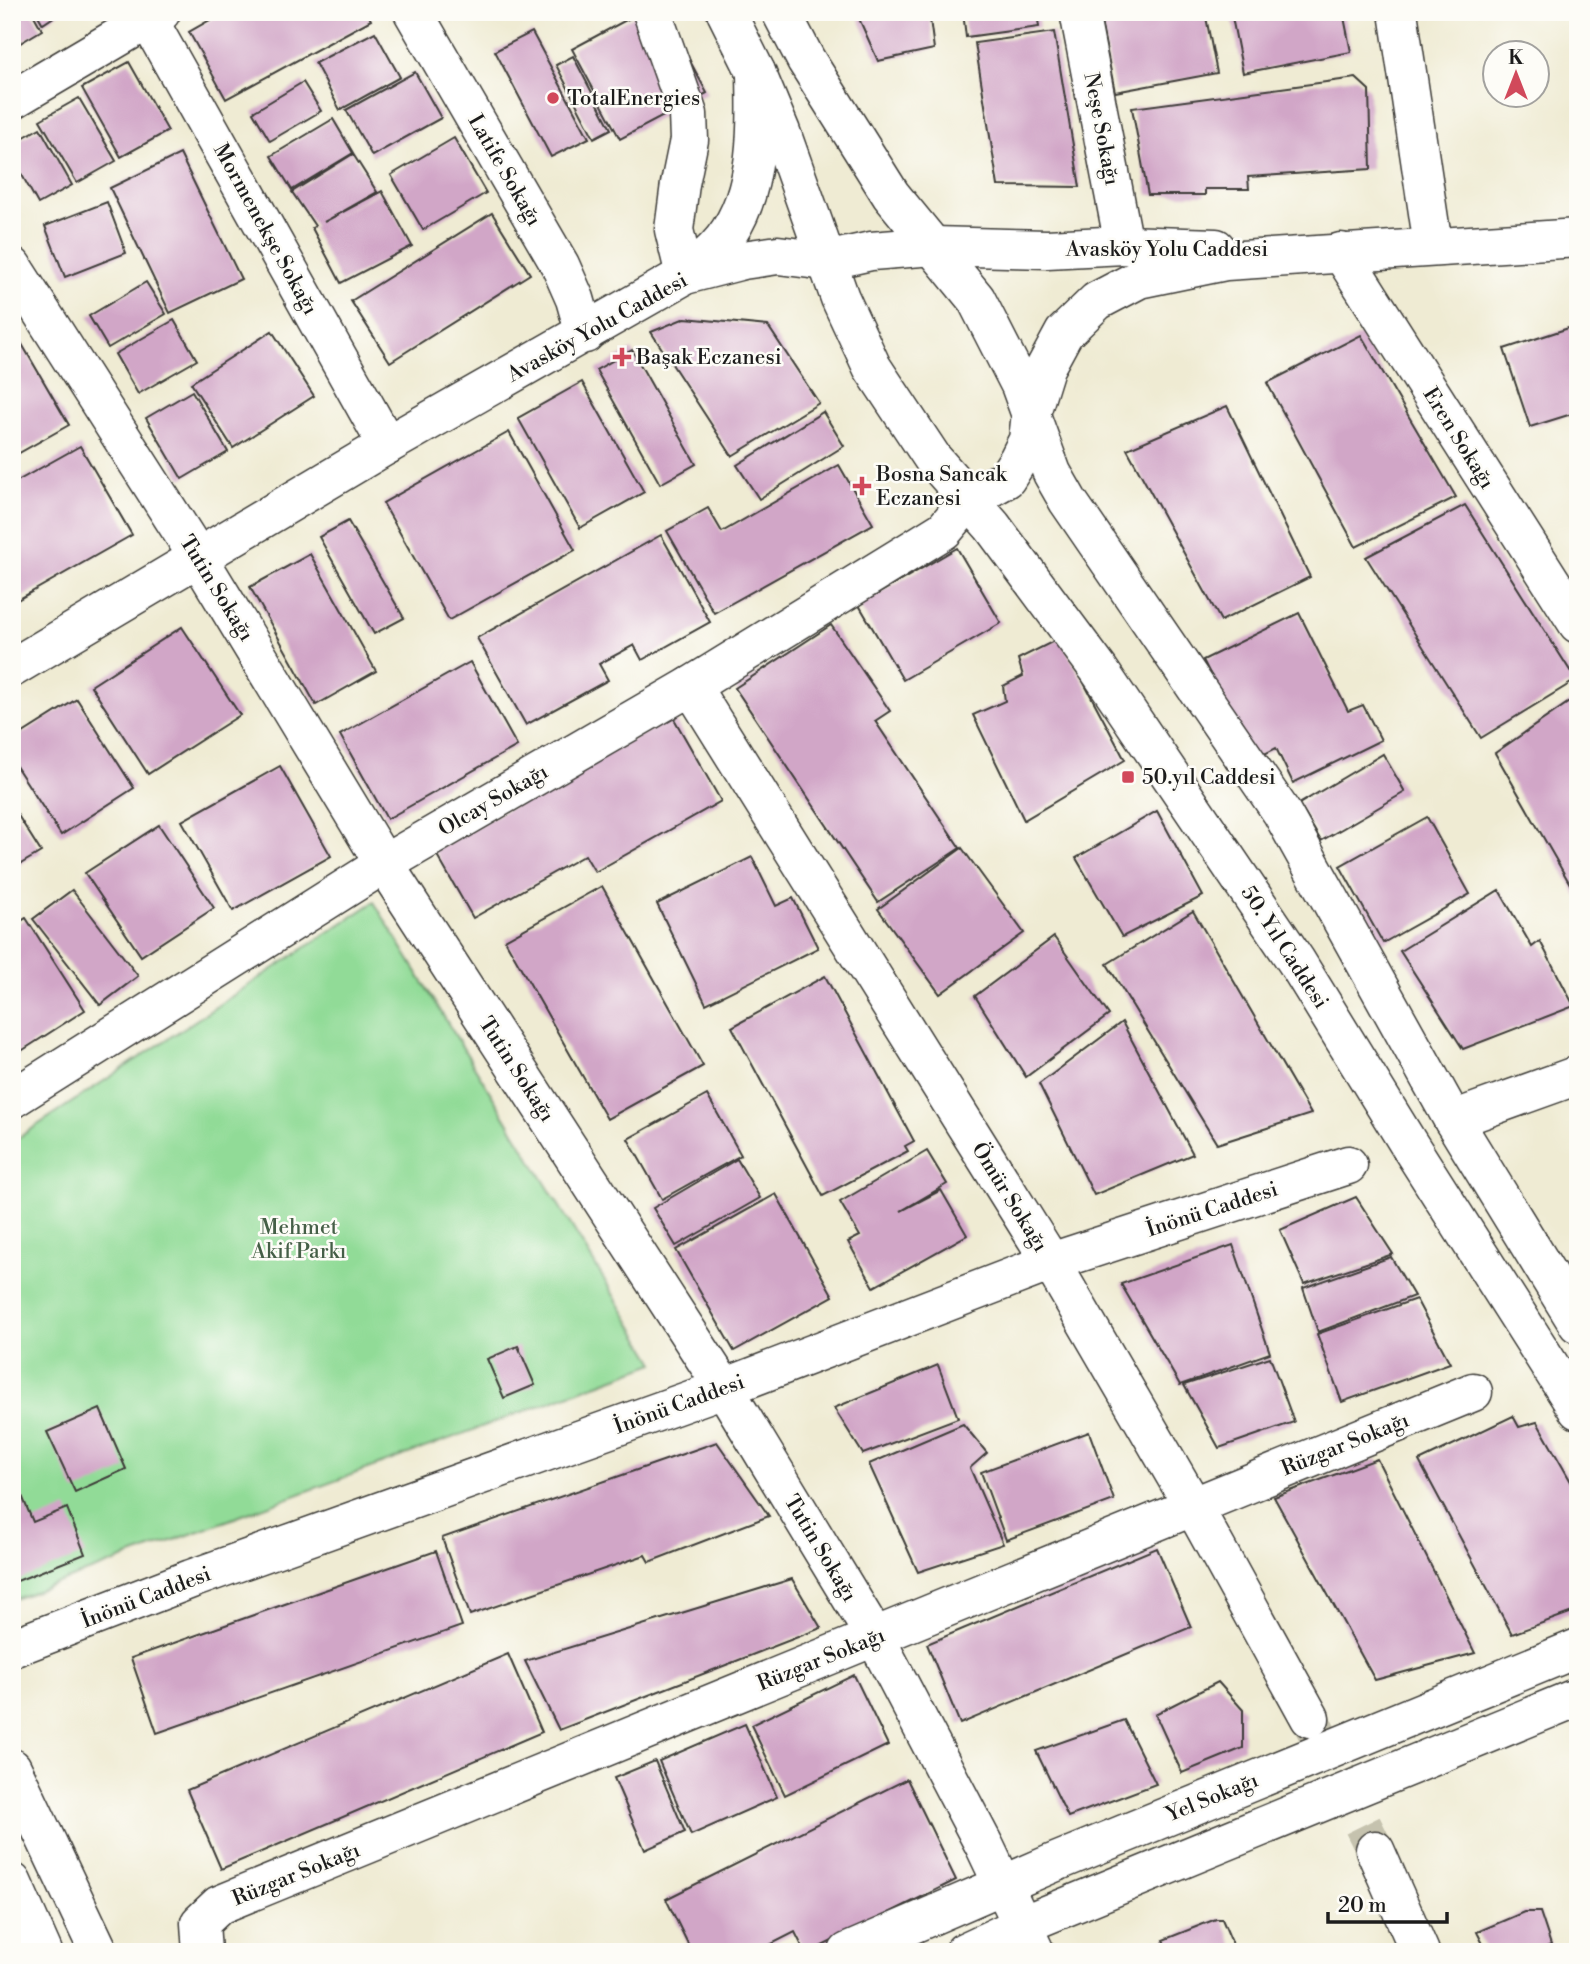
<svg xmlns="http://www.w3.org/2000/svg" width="1590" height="1964" viewBox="0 0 1590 1964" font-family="'Libre Bodoni',serif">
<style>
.green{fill:#91db97;stroke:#567c5a;stroke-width:2}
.building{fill:#d1a6c7}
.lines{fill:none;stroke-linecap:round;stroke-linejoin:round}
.minor-tunnel{stroke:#c5c2ae;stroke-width:38;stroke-dasharray:38 19;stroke-linecap:butt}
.minor-casing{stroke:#3c3b37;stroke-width:41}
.major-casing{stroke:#3c3b37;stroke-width:41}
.minor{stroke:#fff;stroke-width:38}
.major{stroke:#fff;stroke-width:38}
.poi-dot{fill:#d1495b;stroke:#fdfcf7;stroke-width:2.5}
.labels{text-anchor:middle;stroke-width:5;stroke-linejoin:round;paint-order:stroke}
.poi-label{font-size:21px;fill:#1c1c1c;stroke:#fdfcf7;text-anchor:start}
.street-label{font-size:21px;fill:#1c1c1c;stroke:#fdfcf7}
.park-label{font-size:21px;fill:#455f47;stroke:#fdfcf7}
</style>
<rect width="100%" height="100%" fill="#fdfcf7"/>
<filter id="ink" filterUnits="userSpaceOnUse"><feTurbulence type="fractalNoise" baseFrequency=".0143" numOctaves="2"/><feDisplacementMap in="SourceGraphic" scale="14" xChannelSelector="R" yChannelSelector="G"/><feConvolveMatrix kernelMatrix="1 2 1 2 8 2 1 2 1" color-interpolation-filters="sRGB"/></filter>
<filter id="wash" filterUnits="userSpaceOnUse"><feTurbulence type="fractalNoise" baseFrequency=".00686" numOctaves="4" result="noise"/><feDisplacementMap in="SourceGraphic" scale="28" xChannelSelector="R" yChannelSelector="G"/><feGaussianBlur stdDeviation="1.57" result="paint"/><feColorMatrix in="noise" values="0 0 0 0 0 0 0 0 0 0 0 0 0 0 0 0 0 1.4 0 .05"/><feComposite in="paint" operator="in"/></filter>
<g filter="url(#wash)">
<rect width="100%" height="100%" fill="#efebd3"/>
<path class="green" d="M 374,902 L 655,1363 L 12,1600 L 12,1142 Z"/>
<g id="blocks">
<g class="building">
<path d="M 12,12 L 32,12 L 42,30 L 12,48 Z"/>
<path d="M 36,12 L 61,12 L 43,24 Z"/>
<path d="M 224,12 L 367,12 L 371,20 L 226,99 L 189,32 Z"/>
<path d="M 641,12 L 664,12 L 707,93 L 620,139 L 572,49 Z"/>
<path d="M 856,12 L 929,12 L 934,49 L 878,61 Z"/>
<path d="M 963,12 L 1037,12 L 1039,27 L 966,37 Z"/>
<path d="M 1099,12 L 1205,12 L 1217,73 L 1115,92 Z"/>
<path d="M 1231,12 L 1343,12 L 1351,52 L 1243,73 Z"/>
<path d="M 375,32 L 400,77 L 340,110 L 315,63 Z"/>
<path d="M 532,32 L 589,138 L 551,157 L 495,51 Z"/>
<path d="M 1054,32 L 1080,187 L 998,186 L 975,43 Z"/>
<path d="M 573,56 L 611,129 L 594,138 L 556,65 Z"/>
<path d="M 129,62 L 168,131 L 121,157 L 82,88 Z"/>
<path d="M 415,72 L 441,118 L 372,156 L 346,110 Z"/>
<path d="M 1356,78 L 1369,90 L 1371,169 L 1248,177 L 1249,189 L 1205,189 L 1205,195 L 1148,195 L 1132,108 Z"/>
<path d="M 303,82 L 321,111 L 270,141 L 253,112 Z"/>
<path d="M 79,98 L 116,161 L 77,183 L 40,120 Z"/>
<path d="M 333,119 L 353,153 L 292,190 L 271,156 Z"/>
<path d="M 40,128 L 72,185 L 38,204 L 12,157 L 12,144 Z"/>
<path d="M 454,138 L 486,193 L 423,230 L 391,175 Z"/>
<path d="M 180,154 L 241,279 L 170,313 L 110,188 Z"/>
<path d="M 353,154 L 377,192 L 324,222 L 382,191 L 412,246 L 341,283 L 312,228 L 315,226 L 292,192 Z"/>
<path d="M 107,202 L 126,253 L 65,277 L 45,226 Z"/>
<path d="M 492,213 L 530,274 L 390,362 L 351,301 Z"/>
<path d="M 146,282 L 166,314 L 108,348 L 89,316 Z"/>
<path d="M 685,318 L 768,326 L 819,403 L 732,456 L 651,332 Z"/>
<path d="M 174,320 L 197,360 L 138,394 L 115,354 Z"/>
<path d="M 1578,325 L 1578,412 L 1530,427 L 1504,349 Z"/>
<path d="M 12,327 L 69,425 L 12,457 Z"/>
<path d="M 272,331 L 314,396 L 233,448 L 191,383 Z"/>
<path d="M 1361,335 L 1456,497 L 1356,547 L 1267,383 Z"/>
<path d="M 632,350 L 696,464 L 660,484 L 596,370 Z"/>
<path d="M 582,382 L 644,492 L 580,528 L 518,418 Z"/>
<path d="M 192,391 L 228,452 L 182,479 L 146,418 Z"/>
<path d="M 1227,406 L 1310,577 L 1221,621 L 1127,449 Z"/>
<path d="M 823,412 L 844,446 L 759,499 L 737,465 Z"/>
<path d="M 509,432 L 575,550 L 449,620 L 383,503 Z"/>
<path d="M 80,446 L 132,535 L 12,603 L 12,484 Z"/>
<path d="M 839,465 L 873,524 L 714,613 L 667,531 L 708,508 L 722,532 Z"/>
<path d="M 1465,505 L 1576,680 L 1481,738 L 1366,557 Z"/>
<path d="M 348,521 L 404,618 L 374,634 L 319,537 Z"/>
<path d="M 661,535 L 710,622 L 642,660 L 634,645 L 599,664 L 608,680 L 526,725 L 477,638 Z"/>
<path d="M 957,548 L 1001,623 L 903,680 L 859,605 Z"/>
<path d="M 310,554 L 376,671 L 316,705 L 250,587 Z"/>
<path d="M 1299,613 L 1348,711 L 1363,705 L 1381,740 L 1293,783 L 1276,748 L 1253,760 L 1203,660 Z"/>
<path d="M 831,625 L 890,711 L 875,721 L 960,848 L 878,902 L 735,688 Z"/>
<path d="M 182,627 L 240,715 L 148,774 L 91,686 Z"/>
<path d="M 1060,638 L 1125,760 L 1024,820 L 973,715 L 1005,701 L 1003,686 L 1023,676 L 1018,659 Z"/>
<path d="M 470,662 L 517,746 L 387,819 L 340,735 Z"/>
<path d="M 1578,696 L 1578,898 L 1495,753 Z"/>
<path d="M 77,699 L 134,788 L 61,835 L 12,760 L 12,740 Z"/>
<path d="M 673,717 L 721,801 L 595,872 L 585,855 L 473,918 L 434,850 Z"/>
<path d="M 1383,754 L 1405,792 L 1321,841 L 1299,804 Z"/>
<path d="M 280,766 L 331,856 L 233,911 L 182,821 Z"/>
<path d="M 12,806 L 41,852 L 12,869 Z"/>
<path d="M 1157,811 L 1203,896 L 1122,937 L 1076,858 Z"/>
<path d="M 1427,817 L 1470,894 L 1383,943 L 1340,866 Z"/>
<path d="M 159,825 L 214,908 L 141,956 L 85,873 Z"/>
<path d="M 962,848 L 1024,933 L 940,994 L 878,909 Z"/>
<path d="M 752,857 L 776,906 L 793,898 L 818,948 L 706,1004 L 657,904 Z"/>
<path d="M 602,886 L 703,1066 L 607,1119 L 505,940 Z"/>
<path d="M 72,890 L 138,976 L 100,1005 L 33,919 Z"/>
<path d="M 1499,890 L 1532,947 L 1540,941 L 1574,1006 L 1463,1049 L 1400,951 Z"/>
<path d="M 1193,911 L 1311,1114 L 1217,1144 L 1107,964 Z"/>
<path d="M 26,918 L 85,1010 L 12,1057 L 12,927 Z"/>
<path d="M 1054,937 L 1109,1015 L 1026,1077 L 975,996 Z"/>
<path d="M 825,976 L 914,1141 L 905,1146 L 908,1151 L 823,1196 L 732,1027 Z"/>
<path d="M 1122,1022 L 1193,1154 L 1094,1195 L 1039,1084 Z"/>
<path d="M 707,1095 L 741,1155 L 662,1199 L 628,1139 Z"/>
<path d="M 927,1151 L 947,1184 L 901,1211 L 941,1190 L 967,1235 L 874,1287 L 848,1242 L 860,1236 L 840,1202 Z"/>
<path d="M 737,1159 L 760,1198 L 676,1246 L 653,1208 Z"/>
<path d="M 776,1194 L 833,1296 L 734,1351 L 676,1250 Z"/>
<path d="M 1356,1197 L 1393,1254 L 1304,1284 L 1280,1230 Z"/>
<path d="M 1233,1245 L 1270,1353 L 1180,1385 L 1121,1284 Z"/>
<path d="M 1391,1257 L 1414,1296 L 1318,1332 L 1303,1288 Z"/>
<path d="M 1416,1299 L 1450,1363 L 1342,1402 L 1317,1334 Z"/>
<path d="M 518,1346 L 535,1385 L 504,1398 L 487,1359 Z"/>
<path d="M 1270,1357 L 1294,1422 L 1219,1448 L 1184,1385 Z"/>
<path d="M 938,1365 L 958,1418 L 863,1454 L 834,1408 Z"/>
<path d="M 100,1409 L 126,1469 L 75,1492 L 47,1432 Z"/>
<path d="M 1513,1416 L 1519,1427 L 1537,1422 L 1578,1494 L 1578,1610 L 1512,1634 L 1419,1461 Z"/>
<path d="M 963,1424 L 987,1453 L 970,1468 L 1003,1544 L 918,1572 L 869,1464 Z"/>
<path d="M 1089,1432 L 1114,1500 L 1006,1540 L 981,1472 Z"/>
<path d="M 717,1442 L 769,1516 L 649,1562 L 645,1555 L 470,1615 L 442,1538 Z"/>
<path d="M 1377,1459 L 1475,1653 L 1375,1680 L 1274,1497 Z"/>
<path d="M 12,1472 L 33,1522 L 67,1508 L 85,1554 L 12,1583 Z"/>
<path d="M 1157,1548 L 1191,1627 L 960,1724 L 927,1644 Z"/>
<path d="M 436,1551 L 462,1626 L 157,1733 L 131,1658 Z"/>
<path d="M 792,1579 L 821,1628 L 559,1730 L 525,1661 Z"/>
<path d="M 508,1654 L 542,1732 L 221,1869 L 187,1790 Z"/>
<path d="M 854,1675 L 888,1745 L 785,1795 L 751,1725 Z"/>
<path d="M 1218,1682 L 1243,1710 L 1243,1748 L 1182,1773 L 1155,1714 Z"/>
<path d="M 1124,1720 L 1156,1784 L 1068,1817 L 1036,1751 Z"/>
<path d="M 745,1724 L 777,1797 L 691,1835 L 659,1761 Z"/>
<path d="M 655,1761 L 685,1832 L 645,1850 L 614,1778 Z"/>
<path d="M 907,1779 L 956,1880 L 810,1952 L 805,1952 L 795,1932 L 756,1952 L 692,1952 L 666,1899 Z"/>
<path d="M 1524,1912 L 1540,1912 L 1551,1945 L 1536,1952 L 1487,1952 L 1477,1932 Z"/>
<path d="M 1216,1919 L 1222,1919 L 1236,1952 L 1169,1952 L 1163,1940 Z"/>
<path d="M 1154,1944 L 1158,1952 L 1137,1952 Z"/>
</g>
</g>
</g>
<g filter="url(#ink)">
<use href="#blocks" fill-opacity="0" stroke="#3c3b37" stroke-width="2"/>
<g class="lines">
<path class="minor-tunnel" d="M 1312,1723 L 1375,1850"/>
<defs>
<g id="minor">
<path d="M 144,12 L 387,445"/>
<path d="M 413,12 L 560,265 L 575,299 L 585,334"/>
<path d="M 652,12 L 688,114 L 689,140 L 680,184 L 674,230 L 685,275 C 696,266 708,257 717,247 C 760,201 757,130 756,72"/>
<path d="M 1079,12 L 1124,245"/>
<path d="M 1398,12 L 1433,246"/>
<path d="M 12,100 L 161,12"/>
<path d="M 1341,252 L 1578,624"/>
<path d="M 12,266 L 198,557"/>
<path d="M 12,668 L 387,445 L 685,275 L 743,260 L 778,255 L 826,261"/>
<path d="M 691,686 L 1051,1262 L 1193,1506 L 1310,1718"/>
<path d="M 12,1099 L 384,864 L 691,686 L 915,548 L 944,530 L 970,499"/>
<path d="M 1453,1120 L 1578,1075"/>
<path d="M 12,1648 L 191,1579 L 724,1388 L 1051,1262 L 1348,1165"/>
<path d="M 1375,1850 L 1420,1952"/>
<path d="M 202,1952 L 200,1923 L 219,1905 L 1473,1392"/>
</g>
<g id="major">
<path d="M 726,12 L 756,72 L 781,132 L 840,298 L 872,367 L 933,459 L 992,526 L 1099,670 L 1296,961 L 1408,1143 L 1578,1410"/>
<path d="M 781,12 L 806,60 L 891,195 L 976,299 L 1020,385 L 1052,473 L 1068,501 L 1282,813 L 1453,1120 L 1578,1324"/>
<path d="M 826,261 L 871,251 L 934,246 L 1047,249 L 1124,245 L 1216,248"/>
<path d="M 970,499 L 1006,479 L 1018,460 L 1028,440 L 1031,413 L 1045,368 L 1064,333 L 1097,301 L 1139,279 L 1226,261 L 1578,238"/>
<path d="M 198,557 L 384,864 L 724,1388 L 875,1637 L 985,1847 L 1035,1952"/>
<path d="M 12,1768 L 99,1952"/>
<path d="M 12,1882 L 43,1952"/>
<path d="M 848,1952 L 1051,1864 L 1578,1648"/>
<path d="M 964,1952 L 1022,1925 L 1578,1697"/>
</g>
</defs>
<use href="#minor" class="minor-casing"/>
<use href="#major" class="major-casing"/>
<use href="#minor" class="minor"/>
<use href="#major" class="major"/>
</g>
</g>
<g class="poi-dot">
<circle cx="553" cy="98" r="7"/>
<path d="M618.5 346.5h7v7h7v7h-7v7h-7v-7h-7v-7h7z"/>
<path d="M858.5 475.5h7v7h7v7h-7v7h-7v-7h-7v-7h7z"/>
<rect x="1121" y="770" width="14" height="14" rx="3.5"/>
</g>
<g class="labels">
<g class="poi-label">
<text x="567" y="105">TotalEnergies</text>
<text x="636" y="364">Başak Eczanesi</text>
<text x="876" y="481">Bosna Sancak<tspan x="876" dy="24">Eczanesi</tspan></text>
<text x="1142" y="784">50.yıl Caddesi</text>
</g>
<g class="street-label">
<text transform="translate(1102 129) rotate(79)" y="7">Neşe Sokağı</text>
<text transform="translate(505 170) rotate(60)" y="7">Latife Sokağı</text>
<text transform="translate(266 229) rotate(61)" y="7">Mormenekşe Sokağı</text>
<text x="1167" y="256">Avasköy Yolu Caddesi</text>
<text transform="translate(597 327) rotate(-29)" y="7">Avasköy Yolu Caddesi</text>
<text transform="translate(1459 438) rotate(58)" y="7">Eren Sokağı</text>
<text transform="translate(217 588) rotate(58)" y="7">Tutin Sokağı</text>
<text transform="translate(493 800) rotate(-30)" y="7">Olcay Sokağı</text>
<text transform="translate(1285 947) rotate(57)" y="7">50. Yıl Caddesi</text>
<text transform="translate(517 1069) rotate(57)" y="7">Tutin Sokağı</text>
<text transform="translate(1010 1197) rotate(58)" y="7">Ömür Sokağı</text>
<text transform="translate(1212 1209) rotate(-18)" y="7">İnönü Caddesi</text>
<text transform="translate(679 1404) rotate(-20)" y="7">İnönü Caddesi</text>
<text transform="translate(1345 1444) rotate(-22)" y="7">Rüzgar Sokağı</text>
<text transform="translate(821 1548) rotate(59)" y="7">Tutin Sokağı</text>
<text transform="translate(146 1597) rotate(-21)" y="7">İnönü Caddesi</text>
<text transform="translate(821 1659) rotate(-22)" y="7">Rüzgar Sokağı</text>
<text transform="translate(1212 1797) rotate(-22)" y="7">Yel Sokağı</text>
<text transform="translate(296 1874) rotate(-22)" y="7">Rüzgar Sokağı</text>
</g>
<g class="park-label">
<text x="299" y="1234">Mehmet<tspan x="299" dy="24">Akif Parkı</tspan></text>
</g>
</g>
<rect width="1590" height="1964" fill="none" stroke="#fdfcf7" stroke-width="42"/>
<g transform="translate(1516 74)"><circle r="33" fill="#fdfcf7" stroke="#a3a29f" stroke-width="2"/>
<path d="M0-5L12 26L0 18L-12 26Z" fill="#d1495b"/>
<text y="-10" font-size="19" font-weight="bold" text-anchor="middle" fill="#1c1c1c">K</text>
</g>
<path d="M1328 1912v10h119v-10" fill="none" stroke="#1c1c1c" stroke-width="3.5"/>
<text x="1338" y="1912" font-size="21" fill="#1c1c1c" stroke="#fdfcf7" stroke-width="5" paint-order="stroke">20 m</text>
</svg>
